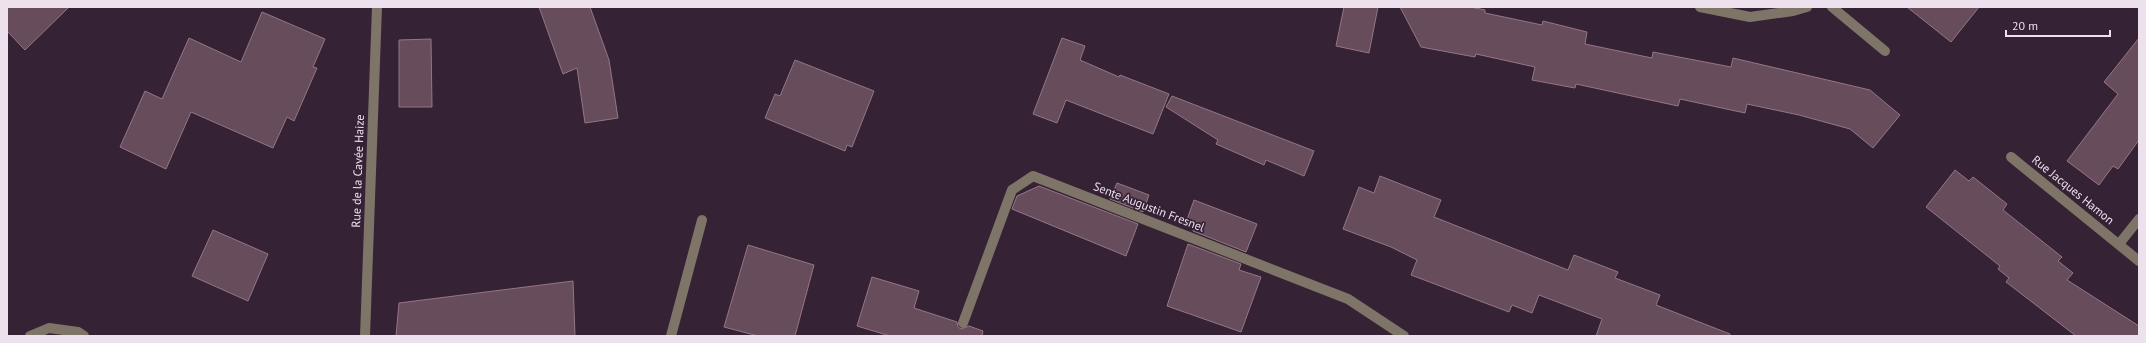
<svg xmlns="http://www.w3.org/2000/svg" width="2146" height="343" viewBox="0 0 2146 343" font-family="'PT Sans',sans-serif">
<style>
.building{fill:#674c5b;stroke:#947787}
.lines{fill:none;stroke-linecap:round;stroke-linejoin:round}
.minor{stroke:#7e7568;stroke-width:10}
.labels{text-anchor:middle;stroke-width:3.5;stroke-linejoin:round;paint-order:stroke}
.street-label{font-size:12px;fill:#eee1ee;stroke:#352235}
</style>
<rect width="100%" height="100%" fill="#352235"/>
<g class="building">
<path d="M 7,7 L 69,7 L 25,50 L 7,31 Z"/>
<path d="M 539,7 L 590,7 L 609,60 L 618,118 L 585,123 L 577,68 L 563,74 Z"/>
<path d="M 1344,7 L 1378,7 L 1369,53 L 1336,46 Z"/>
<path d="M 1400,7 L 1471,7 L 1485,10 L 1485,13 L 1542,25 L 1543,21 L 1587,32 L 1585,44 L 1652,58 L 1653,52 L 1731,67 L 1733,58 L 1870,90 L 1900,115 L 1873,148 L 1850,129 L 1799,115 L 1747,104 L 1745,113 L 1680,99 L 1678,106 L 1576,84 L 1575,88 L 1532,80 L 1535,67 L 1476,54 L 1475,57 L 1421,47 Z"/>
<path d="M 1907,7 L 1979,7 L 1951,42 Z"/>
<path d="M 262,12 L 325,39 L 313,67 L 317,68 L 294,121 L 287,117 L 273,148 L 191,112 L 166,169 L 120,147 L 145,91 L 162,99 L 189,38 L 241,62 Z"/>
<path d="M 1062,38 L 1085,46 L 1080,60 L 1119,77 L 1120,75 L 1169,94 L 1153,134 L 1066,100 L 1057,123 L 1033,114 Z"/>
<path d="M 2139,38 L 2139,140 L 2118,169 L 2113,166 L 2099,185 L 2067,161 L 2118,94 L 2104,82 Z"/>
<path d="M 431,39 L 432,107 L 399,107 L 399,40 Z"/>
<path d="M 795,60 L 874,91 L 852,147 L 847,145 L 845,151 L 765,118 L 775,94 L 780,96 Z"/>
<path d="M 1172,96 L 1314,151 L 1304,176 L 1266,160 L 1264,165 L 1216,144 L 1218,140 L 1166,107 Z"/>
<path d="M 1955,170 L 1969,181 L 1973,177 L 2007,204 L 2003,210 L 2062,257 L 2058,261 L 2073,273 L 2067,280 L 2139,326 L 2139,336 L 2076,336 L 2006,282 L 2009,278 L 1998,269 L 2000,266 L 1926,207 Z"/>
<path d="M 1380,176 L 1441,200 L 1434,217 L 1568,270 L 1574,255 L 1618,272 L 1615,278 L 1660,295 L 1656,305 L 1730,334 L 1730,336 L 1596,336 L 1602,319 L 1539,295 L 1532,313 L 1512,305 L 1509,312 L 1411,275 L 1417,260 L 1391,247 L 1343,229 L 1359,187 L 1374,193 Z"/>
<path d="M 1117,183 L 1149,195 L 1143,212 L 1110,199 Z"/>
<path d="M 1039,186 L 1138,224 L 1126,256 L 1012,209 L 1017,196 Z"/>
<path d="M 1194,200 L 1257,224 L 1246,252 L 1193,231 L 1194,228 L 1185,225 Z"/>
<path d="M 213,230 L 268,254 L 248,301 L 192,276 Z"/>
<path d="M 1188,244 L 1241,264 L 1239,270 L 1261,277 L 1241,332 L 1167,306 Z"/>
<path d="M 748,245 L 814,265 L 795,336 L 758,336 L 724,327 Z"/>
<path d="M 872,277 L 919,291 L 914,308 L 957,322 L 958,327 L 961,329 L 969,326 L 983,331 L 982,336 L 890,336 L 857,326 Z"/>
<path d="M 573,281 L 575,336 L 396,336 L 399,303 Z"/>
</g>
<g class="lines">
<g class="minor">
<path d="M 1700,7 L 1750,17 L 1793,11 L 1807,7"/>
<path d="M 1832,7 L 1885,51"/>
<path d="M 2011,157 L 2139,261"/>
<path d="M 2119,244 L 2139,219"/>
<path d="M 963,323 L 1012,190 L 1033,176 L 1348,299 L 1404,336"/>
<path d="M 30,336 L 49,328 L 78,332 L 84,336"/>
<path d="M 365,336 L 377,7"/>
<path d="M 671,336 L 702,220"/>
</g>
</g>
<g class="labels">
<g class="street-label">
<text transform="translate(358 171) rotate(-88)" y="4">Rue de la Cavée Haize</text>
<text transform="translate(2073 190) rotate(39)" y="4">Rue Jacques Hamon</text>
<text transform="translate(1149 207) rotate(21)" y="4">Sente Augustin Fresnel</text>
</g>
</g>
<rect width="2146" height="343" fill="none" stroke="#eee1ee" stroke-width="16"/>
<path d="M2006 30v6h104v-6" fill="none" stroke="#eee1ee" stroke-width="2"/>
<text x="2012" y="30" font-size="12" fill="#eee1ee" stroke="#352235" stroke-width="3" paint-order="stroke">20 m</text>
</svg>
